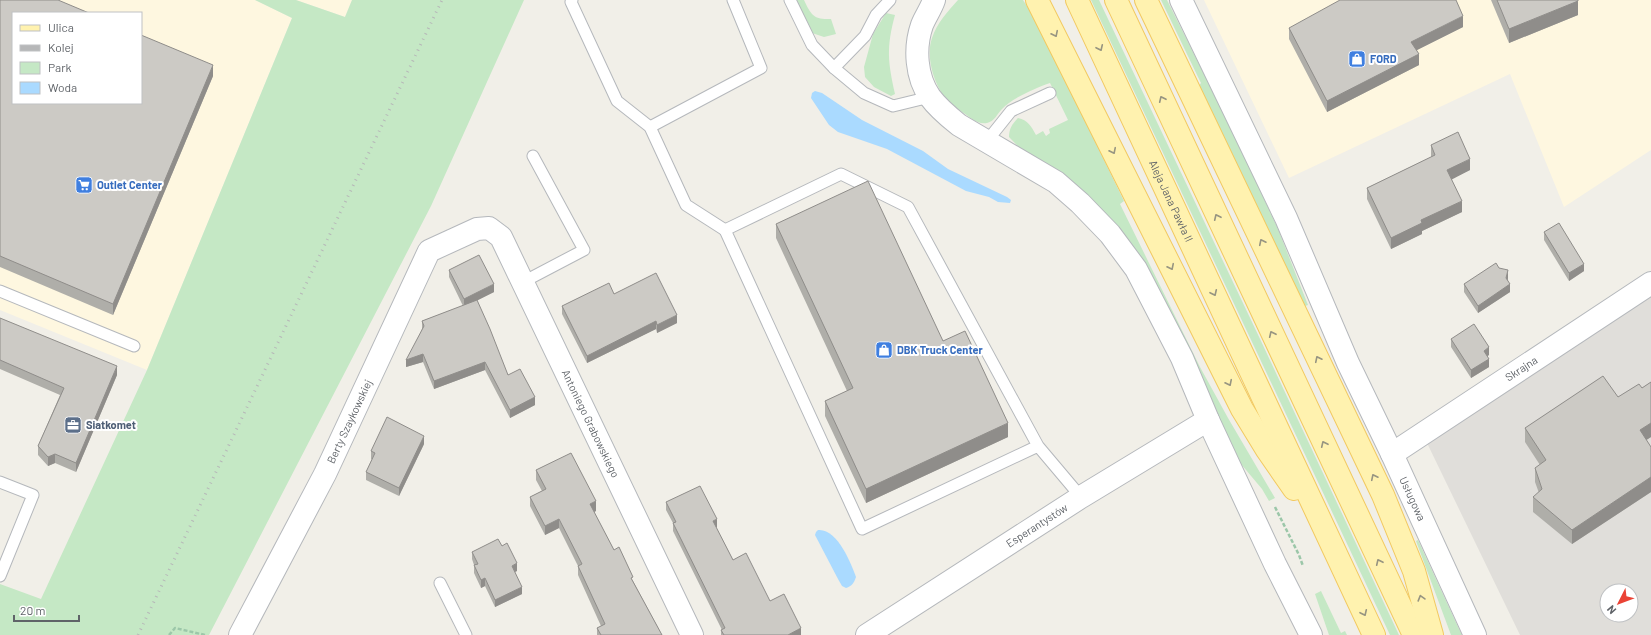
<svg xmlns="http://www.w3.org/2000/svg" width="1651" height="635" viewBox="0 0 1651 635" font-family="Barlow,sans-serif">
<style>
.commercial{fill:#fef7e0;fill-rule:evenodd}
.industrial{fill:#e0deda;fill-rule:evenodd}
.green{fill:#c5e8c5}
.water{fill:#aadaff}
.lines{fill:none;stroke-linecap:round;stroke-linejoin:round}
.service-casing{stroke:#b5b8bc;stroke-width:13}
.minor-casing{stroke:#b5b8bc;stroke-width:24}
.tertiary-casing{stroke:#b5b8bc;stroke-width:24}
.primary-casing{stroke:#f2c960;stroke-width:24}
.path{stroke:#9cc7a9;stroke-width:2.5;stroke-dasharray:4 2;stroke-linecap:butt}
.service{stroke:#fff;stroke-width:11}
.minor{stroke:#fff;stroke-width:22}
.tertiary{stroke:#fff;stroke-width:22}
.primary{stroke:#fff2af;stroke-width:22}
.rail{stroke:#b6b7b8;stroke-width:3;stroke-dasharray:1 5;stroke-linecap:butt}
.wall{fill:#afaea9}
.shaded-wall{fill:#8f8d8a}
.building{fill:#cccac5;stroke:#8f8d8a}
.oneway{stroke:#979581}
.labels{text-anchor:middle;stroke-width:4;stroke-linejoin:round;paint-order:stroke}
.shop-label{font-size:11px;font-weight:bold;fill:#366cbe;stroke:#fff;text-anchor:start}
.street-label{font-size:11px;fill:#5f6368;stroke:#fff}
.service-label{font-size:11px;font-weight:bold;fill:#4e5e75;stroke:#fff;text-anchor:start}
</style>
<rect width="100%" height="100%" fill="#f1efe8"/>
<g class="commercial">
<path d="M 0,0 L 255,0 L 292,18 L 147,370 L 0,310 ZM 13,13 L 141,13 L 141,103 L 13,103 Z"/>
<path d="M 296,0 L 352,0 L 345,17 Z"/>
<path d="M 1204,0 L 1651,0 L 1651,150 L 1564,207 L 1510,74 L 1289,178 Z"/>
</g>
<path class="industrial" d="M 1651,294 L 1651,635 L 1520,635 L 1427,443 ZM 1607,591 L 1631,591 L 1631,615 L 1607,615 Z"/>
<g class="green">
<path d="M 255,0 L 296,0 L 345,17 L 352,0 L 524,0 L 431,206 L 209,635 L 0,635 L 0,584 L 41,599 L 147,370 L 292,18 Z"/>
<path d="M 796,0 L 804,0 C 811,15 814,20 831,19 L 836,34 L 824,37 L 812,33 Z"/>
<path d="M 958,0 L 1023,0 L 1036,20 L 1124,201 L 1120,204 L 1200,367 L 1228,418 L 1275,498 L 1269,501 L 1262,489 L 1241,464 L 1161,295 L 1009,137 C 1009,129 1012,124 1018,118 C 1028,120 1031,126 1036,135 L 1043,131 L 1046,136 L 1050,133 L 1049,129 L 1068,120 L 1050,83 C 1036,88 1012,98 1002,109 C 997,114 995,121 987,123 C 977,125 969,116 962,112 C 958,109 953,106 950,103 C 935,89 925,58 932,38 C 937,23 948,11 958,0 Z"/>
<path d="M 1091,0 L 1099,0 L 1261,341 L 1399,635 L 1390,635 Z"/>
<path d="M 1161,0 L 1167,0 L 1235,136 L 1278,229 L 1308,305 L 1302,307 L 1198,87 L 1201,83 L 1198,77 Z"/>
<path d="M 886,13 L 895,15 C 886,48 888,62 895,94 L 891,96 L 874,87 L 865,77 L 864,67 L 873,34 Z"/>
<path d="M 1418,540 L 1459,629 L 1462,635 L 1451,635 L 1416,541 Z"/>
<path d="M 1321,591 L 1341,633 L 1345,631 L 1347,635 L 1329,635 L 1315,594 Z"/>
</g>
<g class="water">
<path d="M 815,91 L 822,93 L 862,120 L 923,151 L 948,169 L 1007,197 L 1011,200 L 1010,203 L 998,202 L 989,197 L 966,191 L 887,149 L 838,132 L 829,125 L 811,98 L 812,93 Z"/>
<path d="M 818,530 C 837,528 851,563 856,577 C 854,583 852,586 846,588 L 842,586 L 838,579 L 815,535 L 816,532 Z"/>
</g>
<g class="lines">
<defs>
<g id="service">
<path d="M 572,0 L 571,2 L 617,101 L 650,127 L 686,205 L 725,230"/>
<path d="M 790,0 L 812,45 L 834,68 L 864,93 L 893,106 L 930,97"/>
<path d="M 834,68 L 865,36 L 876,15 L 890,0"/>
<path d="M 650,127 L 761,68 L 733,0"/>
<path d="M 987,141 L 1011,111 L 1050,93"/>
<path d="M 523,282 L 584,250 L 533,156"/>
<path d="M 0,291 L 134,346"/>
<path d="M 1038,446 L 862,529 L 725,230 L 841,174 L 908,207 L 1038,446 L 1081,497"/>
<path d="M 0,482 L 33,495 L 0,576"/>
<path d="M 440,583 L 466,635"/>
</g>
<g id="minor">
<path d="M 934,0 C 931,9 925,17 922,25 C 914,48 916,77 930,97 C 938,108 949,117 959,125 L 1056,182 L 1080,203 L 1110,234 L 1136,269 L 1182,358 L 1208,420 L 1275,564 L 1311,635"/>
<path id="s1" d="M 1392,454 L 1651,283"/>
<path id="s2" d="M 240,635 L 325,474 L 429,251 L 477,229 L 489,228 L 501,237 L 692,635"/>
<path id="s3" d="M 867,635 L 1081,497 L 1208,420"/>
</g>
<g id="tertiary">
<path id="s4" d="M 1181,0 L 1286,218 L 1348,363 L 1392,454 L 1475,635"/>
</g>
<g id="primary">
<path d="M 1037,0 L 1242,409 L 1267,450 L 1294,489"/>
<path id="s5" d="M 1077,0 L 1374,635"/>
<path d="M 1116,0 L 1414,635"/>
<path d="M 1146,0 L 1383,495 L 1414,571 L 1432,635"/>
</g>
</defs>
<use href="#service" class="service-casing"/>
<use href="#minor" class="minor-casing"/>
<use href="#tertiary" class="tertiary-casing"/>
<use href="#primary" class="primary-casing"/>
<g class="path">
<path d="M 1275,507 L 1299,555 L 1303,566"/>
<path d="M 169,635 L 175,628 L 205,635"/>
</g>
<use href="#service" class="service"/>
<use href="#minor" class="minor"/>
<use href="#tertiary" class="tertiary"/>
<use href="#primary" class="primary"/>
<path class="rail" d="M 138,635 L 442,0"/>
</g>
<g class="wall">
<path d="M 0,0 L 213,76 L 113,315 L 0,267 Z"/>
<path d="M 1491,0 L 1578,0 L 1578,15 L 1509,43 Z"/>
<path d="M 1463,27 L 1417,50 L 1419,65 L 1327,112 L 1289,39 L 1289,28 Z"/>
<path d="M 1431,145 L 1470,170 L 1451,179 L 1462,212 L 1422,231 L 1422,234 L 1391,249 L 1367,199 L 1367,188 L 1431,157 Z"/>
<path d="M 776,224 L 943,341 L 1008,437 L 866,503 L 825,416 L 825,401 L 847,391 L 776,238 Z"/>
<path d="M 1544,232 L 1584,271 L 1569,281 L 1544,240 Z"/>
<path d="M 1499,268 L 1508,278 L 1508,280 L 1510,292 L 1478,313 L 1464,292 L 1464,284 Z"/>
<path d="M 449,270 L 494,292 L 474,302 L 508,375 L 535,405 L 510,418 L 485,370 L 434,389 L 423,362 L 406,367 L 422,329 L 422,321 L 463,306 L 449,277 Z"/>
<path d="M 614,294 L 677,323 L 657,333 L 656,329 L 587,363 L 562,314 L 562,306 Z"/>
<path d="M 0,318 L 117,375 L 76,472 L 55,463 L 48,466 L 38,455 L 38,446 L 60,395 L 0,369 Z"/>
<path d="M 1451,339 L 1489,355 L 1487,356 L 1489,367 L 1471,378 L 1451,347 Z"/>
<path d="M 1651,382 L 1651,437 L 1646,440 L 1651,447 L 1651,492 L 1572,544 L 1533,512 L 1533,497 L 1539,493 L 1535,482 L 1535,468 L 1540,465 L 1525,442 L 1525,428 L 1618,397 L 1642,388 Z"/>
<path d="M 424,444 L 399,496 L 366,480 L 366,472 L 372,459 L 371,459 L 371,451 Z"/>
<path d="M 536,470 L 596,511 L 594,512 L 614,550 L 633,581 L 662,635 L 597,635 L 597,628 L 601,626 L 578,575 L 578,566 L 559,528 L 545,535 L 530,506 L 530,497 L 542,491 L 536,480 Z"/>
<path d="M 666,502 L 717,527 L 716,527 L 733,560 L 770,601 L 801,635 L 721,635 L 721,630 L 722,630 L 673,531 L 673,523 L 666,510 Z"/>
<path d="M 502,546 L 517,571 L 515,572 L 522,594 L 495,607 L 485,586 L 481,588 L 474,573 L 474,565 L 472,559 L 472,552 Z"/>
</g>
<g class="shaded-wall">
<path d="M 1578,1 L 1578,15 L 1509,43 L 1509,29 Z"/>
<path d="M 1463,16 L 1463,27 L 1411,53 L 1411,42 Z"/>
<path d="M 1419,54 L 1419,65 L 1327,112 L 1327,101 Z"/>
<path d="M 213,65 L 213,76 L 113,315 L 113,304 Z"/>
<path d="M 1470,159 L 1470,170 L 1447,182 L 1447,170 Z"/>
<path d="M 1462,201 L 1462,212 L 1422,231 L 1422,234 L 1391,249 L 1391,238 L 1421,220 Z"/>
<path d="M 1584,264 L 1584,271 L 1569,281 L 1569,273 Z"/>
<path d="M 1508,270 L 1508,278 L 1506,286 L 1506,278 Z"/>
<path d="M 494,284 L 494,292 L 464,307 L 464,299 Z"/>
<path d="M 1510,284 L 1510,292 L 1478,313 L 1478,306 Z"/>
<path d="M 677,315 L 677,323 L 657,333 L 657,325 Z"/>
<path d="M 656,321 L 656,329 L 587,363 L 587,356 Z"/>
<path d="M 1489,347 L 1489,355 L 1484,358 L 1484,351 Z"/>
<path d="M 423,354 L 423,362 L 406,367 L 406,360 Z"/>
<path d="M 1489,359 L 1489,367 L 1471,378 L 1471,370 Z"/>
<path d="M 485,362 L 485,370 L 434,389 L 434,381 Z"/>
<path d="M 117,366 L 117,375 L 76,472 L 76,463 Z"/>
<path d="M 535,397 L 535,405 L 510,418 L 510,410 Z"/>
<path d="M 1008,423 L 1008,437 L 866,503 L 866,489 Z"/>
<path d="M 1651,423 L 1651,437 L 1640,444 L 1640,430 Z"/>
<path d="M 424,436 L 424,444 L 399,496 L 399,488 Z"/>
<path d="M 55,454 L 55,463 L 48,466 L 48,457 Z"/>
<path d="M 1651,477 L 1651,492 L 1572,544 L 1572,530 Z"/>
<path d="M 596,501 L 596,511 L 590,514 L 590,504 Z"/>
<path d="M 559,519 L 559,528 L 545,535 L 545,526 Z"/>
<path d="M 717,519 L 717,527 L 713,529 L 713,521 Z"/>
<path d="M 517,563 L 517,571 L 512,573 L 512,566 Z"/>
<path d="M 485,578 L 485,586 L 481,588 L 481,580 Z"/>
<path d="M 522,587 L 522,594 L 495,607 L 495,600 Z"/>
<path d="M 801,628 L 801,635 L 788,635 Z"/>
</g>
<g class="building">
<path d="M 0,0 L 58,0 L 89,13 L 13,13 L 13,103 L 141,103 L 141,35 L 213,65 L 113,304 L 0,256 Z"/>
<path d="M 1340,0 L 1456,0 L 1463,16 L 1411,42 L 1419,54 L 1327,101 L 1289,28 Z"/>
<path d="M 1497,0 L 1578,0 L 1578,1 L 1509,29 Z"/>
<path d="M 1458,132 L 1470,159 L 1447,170 L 1462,201 L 1421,220 L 1422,223 L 1391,238 L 1367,188 L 1435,155 L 1431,145 Z"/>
<path d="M 868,181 L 943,341 L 965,331 L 1008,423 L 866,489 L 825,401 L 853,388 L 776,224 Z"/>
<path d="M 1559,223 L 1584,264 L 1569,273 L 1544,232 Z"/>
<path d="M 479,255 L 494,284 L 464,299 L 449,270 Z"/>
<path d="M 1496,263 L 1499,268 L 1508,270 L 1506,278 L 1510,284 L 1478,306 L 1464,284 Z"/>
<path d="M 656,273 L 677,315 L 657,325 L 656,321 L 587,356 L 562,306 L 609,283 L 614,294 Z"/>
<path d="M 477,300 L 490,329 L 508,375 L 520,369 L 535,397 L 510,410 L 485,362 L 434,381 L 423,354 L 406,360 L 424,326 L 422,321 Z"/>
<path d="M 0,318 L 117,366 L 76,463 L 55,454 L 48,457 L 38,446 L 64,388 L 0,360 Z"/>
<path d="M 1474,324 L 1489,347 L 1484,351 L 1489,359 L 1471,370 L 1451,339 Z"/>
<path d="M 1603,376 L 1618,397 L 1639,384 L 1642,388 L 1651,382 L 1651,423 L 1640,430 L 1651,447 L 1651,477 L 1572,530 L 1533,497 L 1542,489 L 1535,468 L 1546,460 L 1525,428 Z"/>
<path d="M 387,417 L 424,436 L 399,488 L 366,472 L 375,453 L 371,451 Z"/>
<path d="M 571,453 L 596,501 L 590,504 L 614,550 L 619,547 L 633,577 L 631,578 L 662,635 L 601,635 L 597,628 L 605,624 L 578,566 L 582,564 L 559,519 L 545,526 L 530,497 L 546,489 L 536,470 Z"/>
<path d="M 700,486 L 717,519 L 713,521 L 733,560 L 746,553 L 770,601 L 784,594 L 801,628 L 788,635 L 724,635 L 721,630 L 725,628 L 673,523 L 676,522 L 666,502 Z"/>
<path d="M 498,539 L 502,546 L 507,543 L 517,563 L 512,566 L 522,587 L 495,600 L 485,578 L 481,580 L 474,565 L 478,564 L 472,552 Z"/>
</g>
<defs><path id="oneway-chevron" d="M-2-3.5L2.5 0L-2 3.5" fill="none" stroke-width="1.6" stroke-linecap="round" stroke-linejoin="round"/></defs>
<g class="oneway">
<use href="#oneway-chevron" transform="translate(1055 34) rotate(64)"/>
<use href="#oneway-chevron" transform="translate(1100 48) rotate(65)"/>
<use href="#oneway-chevron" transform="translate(1162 99) rotate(-115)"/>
<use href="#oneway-chevron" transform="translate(1113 151) rotate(64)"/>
<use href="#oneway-chevron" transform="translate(1217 217) rotate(-115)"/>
<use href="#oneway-chevron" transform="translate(1262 242) rotate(-116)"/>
<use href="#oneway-chevron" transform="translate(1171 267) rotate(64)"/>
<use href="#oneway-chevron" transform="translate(1214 293) rotate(65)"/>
<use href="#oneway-chevron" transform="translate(1272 334) rotate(-115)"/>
<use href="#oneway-chevron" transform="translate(1318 359) rotate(-116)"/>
<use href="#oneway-chevron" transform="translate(1229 383) rotate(64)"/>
<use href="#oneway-chevron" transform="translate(1324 444) rotate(-115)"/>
<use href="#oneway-chevron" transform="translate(1374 477) rotate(-116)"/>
<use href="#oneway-chevron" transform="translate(1379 562) rotate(-115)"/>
<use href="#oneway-chevron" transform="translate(1421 598) rotate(-106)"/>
<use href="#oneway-chevron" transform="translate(1364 613) rotate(65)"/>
</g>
<defs>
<symbol id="shop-square" viewBox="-11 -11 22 22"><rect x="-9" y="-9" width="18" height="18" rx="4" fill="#3f7fe0" stroke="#fff"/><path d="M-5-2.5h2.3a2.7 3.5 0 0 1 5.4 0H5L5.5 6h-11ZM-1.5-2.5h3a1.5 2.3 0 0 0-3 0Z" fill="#fff"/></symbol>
<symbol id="supermarket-square" viewBox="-11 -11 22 22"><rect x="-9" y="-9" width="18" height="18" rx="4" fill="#3f7fe0" stroke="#fff"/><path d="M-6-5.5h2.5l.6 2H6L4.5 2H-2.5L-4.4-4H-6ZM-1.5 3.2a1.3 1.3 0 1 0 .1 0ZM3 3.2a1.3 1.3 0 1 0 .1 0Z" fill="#fff"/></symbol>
<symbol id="office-square" viewBox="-11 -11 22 22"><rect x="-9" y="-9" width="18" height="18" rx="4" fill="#5c6f8a" stroke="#fff"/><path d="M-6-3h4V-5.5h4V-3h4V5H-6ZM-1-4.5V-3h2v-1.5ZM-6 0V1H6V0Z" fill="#fff"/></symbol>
</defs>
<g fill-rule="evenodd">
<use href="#shop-square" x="1347" y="49" width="20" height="20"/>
<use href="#supermarket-square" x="74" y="175" width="20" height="20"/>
<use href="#shop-square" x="874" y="340" width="20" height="20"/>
<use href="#office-square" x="63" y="415" width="20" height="20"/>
</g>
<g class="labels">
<g class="shop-label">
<text x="1370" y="63">FORD</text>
<text x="97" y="189">Outlet Center</text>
<text x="897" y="354">DBK Truck Center</text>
</g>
<g class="street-label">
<text dy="4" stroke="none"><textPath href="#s5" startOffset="222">Aleja Jana Pawła II</textPath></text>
<text dy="4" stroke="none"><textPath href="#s1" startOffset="155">Skrajna</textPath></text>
<text dy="4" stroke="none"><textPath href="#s2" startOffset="240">Berty Szaykowskiej</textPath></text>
<text dy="4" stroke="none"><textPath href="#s2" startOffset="715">Antoniego Grabowskiego</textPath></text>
<text dy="4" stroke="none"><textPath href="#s4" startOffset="550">Usługowa</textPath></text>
<text dy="4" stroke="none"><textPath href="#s3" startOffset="202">Esperantystów</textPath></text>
</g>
<g class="service-label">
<text x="86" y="429">Siatkomet</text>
</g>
</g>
<rect x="12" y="12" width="130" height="92" fill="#ffffff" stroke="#bfc1c3"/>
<rect x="20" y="25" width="20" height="6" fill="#fff2af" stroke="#bfc1c3"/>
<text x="48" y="32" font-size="12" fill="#5f6368">Ulica</text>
<rect x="20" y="45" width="20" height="6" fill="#b6b7b8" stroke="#bfc1c3"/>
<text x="48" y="52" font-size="12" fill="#5f6368">Kolej</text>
<rect x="20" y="62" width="20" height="12" fill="#c5e8c5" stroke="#bfc1c3"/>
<text x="48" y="72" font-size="12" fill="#5f6368">Park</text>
<rect x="20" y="82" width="20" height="12" fill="#aadaff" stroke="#bfc1c3"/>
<text x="48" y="92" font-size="12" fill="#5f6368">Woda</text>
<g transform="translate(1619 603) rotate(228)"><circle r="19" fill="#ffffff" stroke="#bfc1c3"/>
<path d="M0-3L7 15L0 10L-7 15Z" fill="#ea4335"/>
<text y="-6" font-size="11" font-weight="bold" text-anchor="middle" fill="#5f6368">N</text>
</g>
<path d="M14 615v6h65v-6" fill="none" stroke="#5f6368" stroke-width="2"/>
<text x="20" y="615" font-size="12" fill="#5f6368" stroke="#ffffff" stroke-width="3" paint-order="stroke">20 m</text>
</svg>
